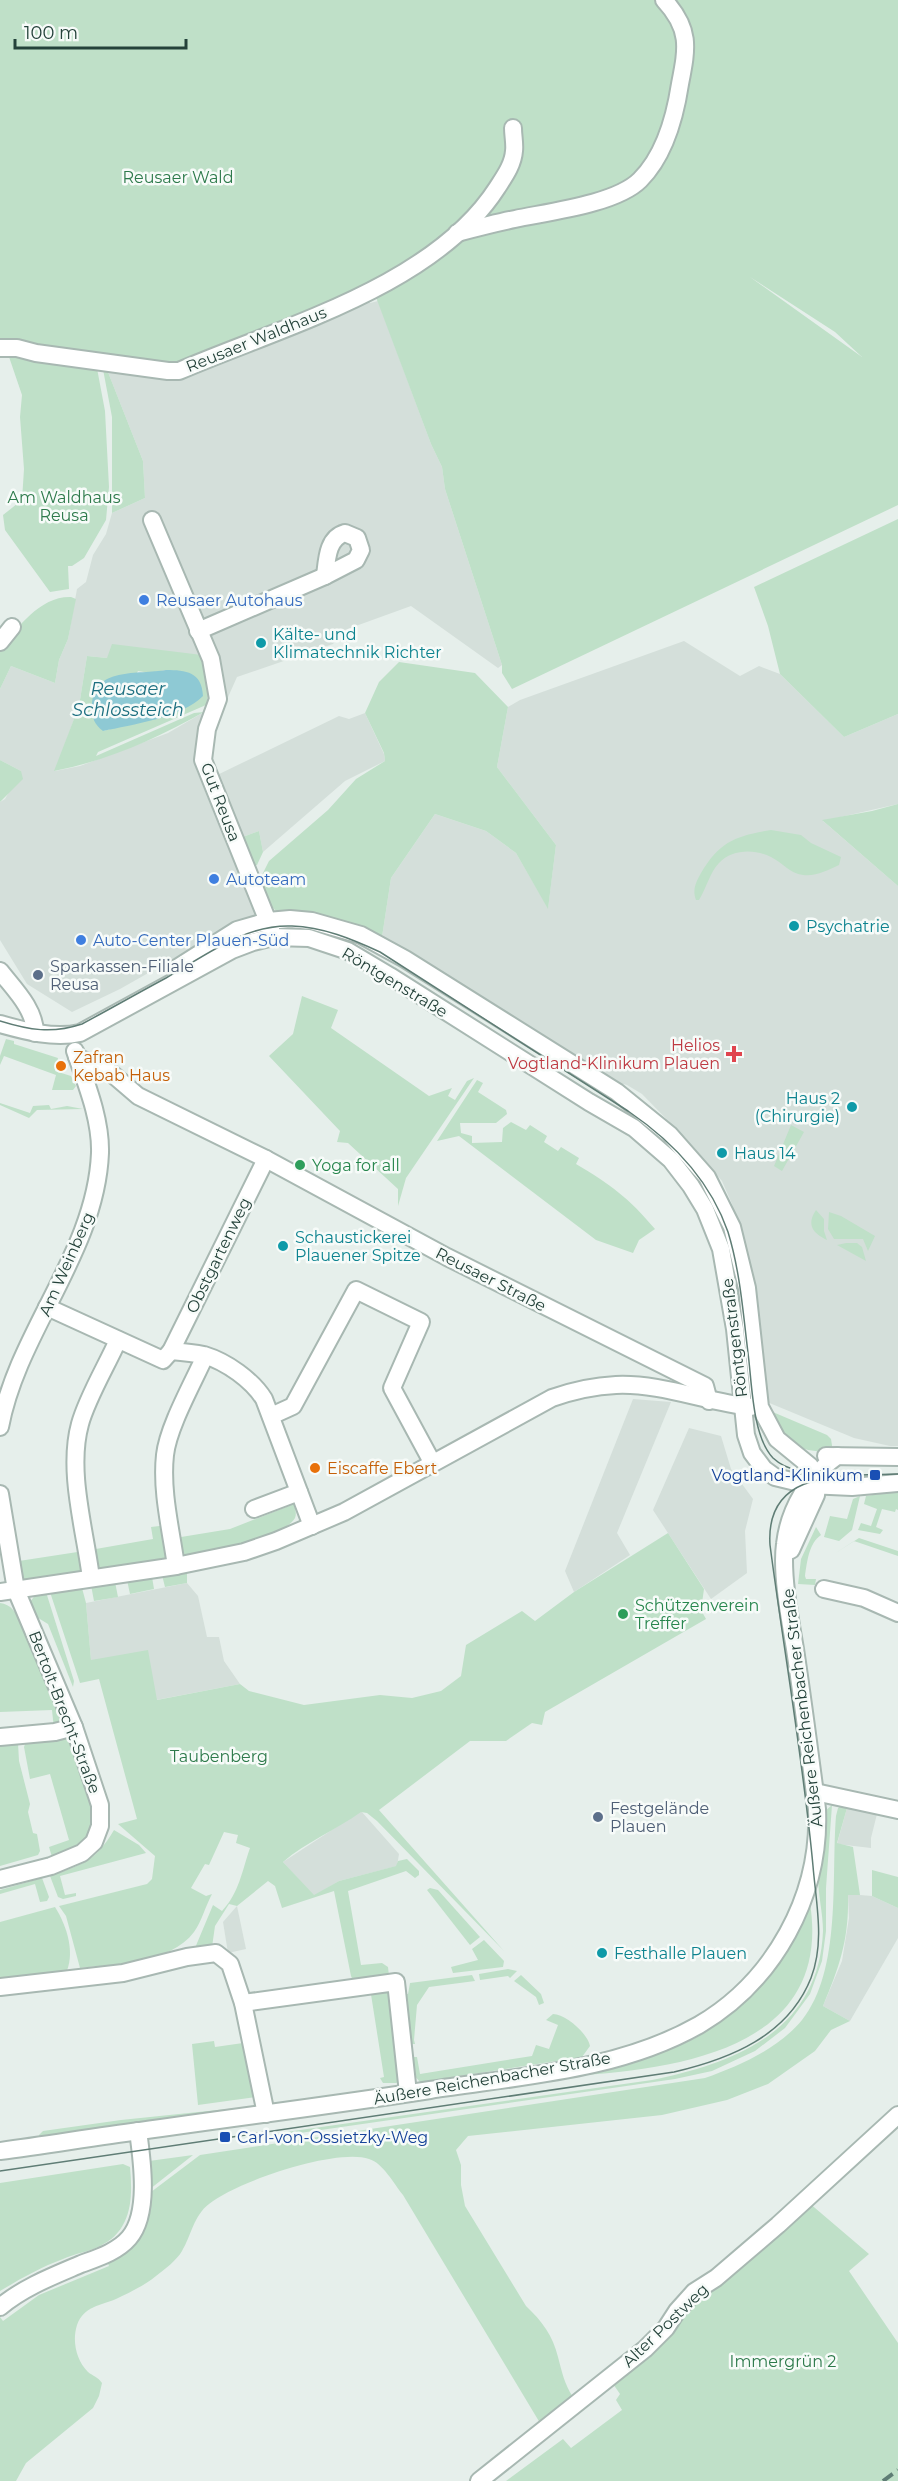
<svg xmlns="http://www.w3.org/2000/svg" width="898" height="2481" viewBox="0 0 898 2481" font-family="Montserrat,sans-serif">
<style>
.built{fill:#d4dfda;fill-rule:evenodd}
.green{fill:#bfe0c8;fill-rule:evenodd}
.water{fill:#8ec9d4}
.lines{fill:none;stroke-linecap:round;stroke-linejoin:round}
.minor-casing{stroke:#a8b8b2;stroke-width:20}
.minor{stroke:#fff;stroke-width:16}
.tram{stroke:#5f7d75;stroke-width:1.5}
.rail{stroke:#5f7d75;stroke-width:4;stroke-dasharray:12 6;stroke-linecap:butt}
.shop-dot{fill:#3f7fe0;stroke:#f7fbf9;stroke-width:2}
.culture-dot{fill:#0f9aa8;stroke:#f7fbf9;stroke-width:2}
.service-dot{fill:#5c6f8a;stroke:#f7fbf9;stroke-width:2}
.health-dot{fill:#e0444e;stroke:#f7fbf9;stroke-width:2}
.food-dot{fill:#e8710a;stroke:#f7fbf9;stroke-width:2}
.leisure-dot{fill:#2e9e5b;stroke:#f7fbf9;stroke-width:2}
.transit-dot{fill:#1a4fb4;stroke:#f7fbf9;stroke-width:2}
.labels{text-anchor:middle;stroke-width:5;stroke-linejoin:round;paint-order:stroke}
.park-label{font-size:16px;fill:#2d7a4b;stroke:#f7fbf9}
.street-label{font-size:16px;fill:#24423a;stroke:#f7fbf9}
.shop-label{font-size:16px;fill:#366cbe;stroke:#f7fbf9;text-anchor:start}
.culture-label{font-size:16px;fill:#0d838f;stroke:#f7fbf9;text-anchor:start}
.service-label{font-size:16px;fill:#4e5e75;stroke:#f7fbf9;text-anchor:start}
.health-label{font-size:16px;fill:#be3a42;stroke:#f7fbf9;text-anchor:end}
.food-label{font-size:16px;fill:#c56008;stroke:#f7fbf9;text-anchor:start}
.leisure-label{font-size:16px;fill:#27864d;stroke:#f7fbf9;text-anchor:start}
.transit-label{font-size:16px;fill:#164399;stroke:#f7fbf9;text-anchor:end}
.water-label{font-size:18px;font-style:italic;fill:#1c6f80;stroke:#f7fbf9}
</style>
<rect width="100%" height="100%" fill="#e6efeb"/>
<g class="built">
<path d="M 367,294 L 370,303 L 378,301 L 431,444 L 442,467 L 445,489 L 502,665 L 498,668 L 411,606 L 342,631 L 333,644 L 237,677 L 196,769 L 255,913 L 252,918 L 217,934 L 120,989 L 72,1012 L 27,984 L 0,940 L 0,802 L 5,799 L 21,771 L 0,760 L 0,689 L 11,666 L 55,683 L 59,660 L 68,639 L 77,589 L 86,582 L 93,555 L 106,534 L 112,513 L 145,498 L 143,461 L 104,362 ZM 87,656 L 107,658 L 211,682 L 204,712 L 168,733 L 80,766 L 55,771 L 79,706 Z"/>
<path d="M 684,641 L 740,676 L 759,666 L 780,674 L 844,737 L 898,714 L 898,804 L 823,821 L 898,886 L 898,1446 L 890,1446 L 854,1438 L 767,1402 L 746,1248 L 732,1204 L 722,1181 L 686,1139 L 642,1094 L 627,1085 L 612,1081 L 382,937 L 391,878 L 435,814 L 486,831 L 516,853 L 548,908 L 556,845 L 497,767 L 508,707 L 520,700 Z"/>
<path d="M 365,713 L 384,754 L 385,761 L 345,781 L 263,852 L 259,831 L 240,838 L 213,777 L 339,716 L 349,719 Z"/>
<path d="M 633,1399 L 671,1402 L 617,1533 L 630,1555 L 574,1592 L 565,1571 Z"/>
<path d="M 689,1428 L 721,1436 L 731,1469 L 753,1499 L 745,1531 L 747,1573 L 711,1599 L 653,1510 Z"/>
<path d="M 187,1583 L 198,1596 L 207,1637 L 219,1637 L 224,1661 L 240,1684 L 156,1700 L 91,1660 L 86,1603 Z"/>
<path d="M 847,1808 L 877,1814 L 871,1838 L 871,1848 L 837,1844 Z"/>
<path d="M 361,1811 L 399,1854 L 397,1866 L 339,1881 L 314,1896 L 283,1862 Z"/>
<path d="M 848,1894 L 872,1896 L 898,1908 L 898,1938 L 850,2021 L 823,2006 L 842,1961 L 849,1918 Z"/>
<path d="M 237,1906 L 246,1949 L 228,1953 L 223,1922 Z"/>
</g>
<g class="green">
<path d="M 0,0 L 898,0 L 898,505 L 512,689 L 502,673 L 502,665 L 445,489 L 442,467 L 431,444 L 374,292 L 456,229 L 369,287 L 178,369 L 0,346 ZM 750,277 L 835,332 L 862,357 Z"/>
<path d="M 7,351 L 96,363 L 105,411 L 109,487 L 106,520 L 84,558 L 72,566 L 68,566 L 69,589 L 50,592 L 5,530 L 3,515 L 22,500 L 24,469 L 20,417 L 22,395 Z"/>
<path d="M 104,362 L 143,461 L 145,498 L 112,513 L 112,417 L 102,364 Z"/>
<path d="M 898,519 L 898,714 L 844,737 L 780,674 L 768,626 L 754,587 Z"/>
<path d="M 71,597 L 76,599 L 68,639 L 59,660 L 55,683 L 11,666 L 0,689 L 0,648 C 19,627 40,596 71,597 Z"/>
<path d="M 112,644 L 202,655 L 211,682 L 206,705 L 98,752 L 96,756 L 194,713 L 204,712 C 158,738 107,761 54,771 L 79,706 L 87,656 L 107,658 ZM 166,670 L 180,710 L 103,731 L 138,671 L 150,673 Z"/>
<path d="M 399,662 L 475,673 L 508,707 L 497,767 L 556,845 L 548,909 L 516,853 L 486,831 L 435,814 L 391,878 L 382,937 L 358,927 L 278,913 L 270,905 L 261,887 L 261,877 L 269,861 L 328,810 L 356,779 L 385,761 L 384,753 L 365,713 L 379,682 Z"/>
<path d="M 0,760 L 21,771 L 23,779 L 0,802 Z"/>
<path d="M 898,804 L 898,886 L 822,820 L 872,811 Z"/>
<path d="M 771,830 L 801,835 L 811,843 L 841,857 L 839,865 C 828,870 815,877 803,875 C 789,873 783,863 771,857 C 755,849 732,849 719,863 C 710,872 706,889 699,900 L 696,900 C 692,890 696,882 701,873 C 720,841 736,836 771,830 Z"/>
<path d="M 259,831 L 263,852 L 257,865 L 253,866 L 240,838 Z"/>
<path d="M 302,996 L 338,1010 L 331,1028 L 429,1096 L 452,1088 L 448,1096 L 455,1100 L 467,1081 L 474,1078 L 406,1178 L 398,1206 L 398,1189 L 348,1143 L 337,1142 L 340,1131 L 269,1056 L 293,1034 Z"/>
<path d="M 6,1039 L 14,1041 L 14,1044 L 58,1058 L 55,1071 L 71,1076 L 76,1086 L 73,1090 L 52,1090 L 56,1075 L 4,1056 L 0,1065 L 0,1056 Z"/>
<path d="M 477,1080 L 483,1083 L 478,1092 L 506,1110 L 507,1114 L 496,1123 L 460,1123 L 461,1133 L 472,1136 L 472,1143 L 502,1142 L 503,1128 L 511,1122 L 526,1130 L 530,1125 L 547,1136 L 544,1142 L 558,1151 L 561,1147 L 579,1158 L 576,1164 C 610,1184 629,1198 655,1229 L 639,1240 L 633,1253 L 596,1240 L 459,1136 L 437,1141 Z"/>
<path d="M 0,1103 L 30,1113 L 33,1106 L 49,1105 L 51,1109 L 67,1106 L 83,1109 L 37,1110 L 29,1118 L 0,1105 Z"/>
<path d="M 791,1125 L 804,1132 L 782,1171 L 774,1166 Z"/>
<path d="M 816,1210 L 824,1219 L 824,1231 L 827,1240 C 813,1233 806,1225 816,1210 Z"/>
<path d="M 829,1212 L 841,1216 L 875,1236 L 868,1251 L 863,1239 L 834,1239 L 828,1229 Z"/>
<path d="M 846,1243 L 857,1243 L 862,1247 L 866,1261 L 837,1245 Z"/>
<path d="M 768,1410 L 827,1435 L 831,1439 L 833,1452 C 792,1452 788,1442 768,1410 Z"/>
<path d="M 898,1491 L 898,1510 L 896,1509 L 895,1512 L 882,1509 L 876,1527 L 883,1530 L 880,1534 L 858,1530 L 861,1523 L 871,1526 L 877,1509 L 864,1504 L 866,1496 Z"/>
<path d="M 860,1496 L 852,1530 L 839,1541 L 824,1537 L 830,1516 L 847,1519 L 853,1499 Z"/>
<path d="M 294,1504 C 295,1509 297,1513 295,1518 C 283,1539 207,1553 183,1558 L 175,1538 L 230,1529 Z"/>
<path d="M 168,1525 L 168,1560 L 100,1572 L 94,1569 L 90,1550 L 153,1539 L 151,1527 Z"/>
<path d="M 816,1527 L 821,1535 C 809,1543 807,1562 805,1576 L 806,1579 L 816,1579 L 815,1585 L 798,1584 L 801,1559 Z"/>
<path d="M 668,1533 L 704,1589 L 701,1610 L 706,1619 L 545,1712 L 542,1725 L 532,1723 L 506,1741 L 470,1741 L 379,1810 L 504,1951 L 377,1821 L 367,1813 L 361,1812 C 336,1830 306,1842 283,1862 L 314,1895 L 339,1881 L 396,1866 L 398,1861 L 407,1859 L 419,1871 L 419,1875 L 415,1878 L 406,1871 L 348,1891 L 361,1965 L 382,1963 L 388,1967 L 389,1976 L 355,1985 L 351,1976 L 334,1891 L 282,1908 L 275,1886 L 268,1881 L 237,1906 L 229,1904 L 215,1926 L 212,1947 L 195,1948 L 213,1905 L 222,1911 C 239,1893 242,1871 250,1848 L 236,1843 L 238,1835 L 224,1832 L 209,1865 L 205,1864 L 191,1888 L 206,1896 L 212,1894 C 205,1907 202,1921 194,1932 C 170,1964 115,1964 80,1968 L 66,1916 L 59,1906 L 147,1884 L 152,1879 L 155,1856 L 118,1824 L 137,1819 L 99,1679 L 80,1683 L 50,1592 L 82,1588 L 86,1603 L 91,1660 L 148,1650 L 157,1700 L 240,1684 L 249,1691 L 304,1705 L 380,1695 L 412,1698 L 441,1691 L 461,1676 L 466,1645 L 522,1611 L 535,1621 L 574,1592 Z"/>
<path d="M 859,1538 L 898,1551 L 898,1556 L 854,1541 L 834,1554 Z"/>
<path d="M 84,1551 L 85,1569 L 80,1574 L 26,1581 L 23,1579 L 19,1561 Z"/>
<path d="M 184,1571 L 187,1573 L 187,1583 L 165,1587 L 162,1575 Z"/>
<path d="M 152,1577 L 154,1589 L 130,1594 L 127,1580 Z"/>
<path d="M 115,1582 L 118,1597 L 94,1601 L 91,1585 Z"/>
<path d="M 46,1592 L 74,1681 L 73,1687 L 48,1624 L 35,1616 L 30,1602 L 36,1594 Z"/>
<path d="M 0,1603 C 11,1604 16,1613 21,1622 L 64,1725 L 54,1729 L 52,1710 L 0,1712 Z"/>
<path d="M 70,1733 L 92,1793 L 96,1823 L 88,1844 L 52,1857 L 49,1847 L 69,1840 L 50,1774 L 30,1779 L 24,1747 L 27,1738 Z"/>
<path d="M 0,1741 L 18,1743 L 19,1761 L 30,1804 L 28,1812 L 33,1833 L 37,1834 L 40,1851 L 38,1855 L 0,1866 Z"/>
<path d="M 832,1805 L 826,1888 L 826,1931 L 822,1961 L 810,1994 L 785,2028 L 755,2051 L 712,2071 L 675,2079 L 286,2135 L 286,2132 L 652,2080 C 735,2063 819,2031 823,1931 C 823,1913 818,1895 818,1876 C 817,1855 822,1833 824,1812 Z"/>
<path d="M 843,1805 L 849,1805 L 850,1809 L 847,1808 L 837,1843 L 853,1847 L 860,1895 L 848,1895 C 849,1939 840,1965 823,2006 L 850,2021 L 831,2030 L 815,2051 L 768,2084 L 727,2100 L 662,2115 L 468,2136 L 456,2150 L 461,2165 L 461,2185 L 465,2206 L 526,2306 C 542,2321 553,2336 558,2357 C 562,2372 564,2383 573,2397 L 540,2423 L 403,2195 C 394,2184 383,2163 369,2159 C 336,2148 236,2182 209,2204 C 194,2215 191,2236 182,2251 C 177,2260 164,2270 156,2276 C 145,2285 129,2293 116,2299 C 100,2306 84,2306 77,2325 C 72,2341 76,2360 88,2372 C 93,2376 98,2377 102,2383 L 99,2396 L 93,2408 L 26,2463 L 16,2481 L 0,2481 L 0,2317 L 3,2321 L 39,2295 L 109,2266 L 106,2258 L 151,2192 L 200,2155 L 705,2078 C 739,2066 778,2049 802,2020 C 842,1970 831,1877 836,1816 L 838,1808 Z"/>
<path d="M 114,1830 L 139,1845 L 146,1853 L 60,1876 L 65,1895 L 76,1893 L 76,1896 L 63,1899 L 58,1897 L 50,1876 C 83,1864 95,1862 114,1830 Z"/>
<path d="M 872,1870 L 898,1877 L 898,1908 L 872,1896 Z"/>
<path d="M 42,1878 L 49,1897 L 47,1901 L 40,1902 L 35,1884 L 0,1894 L 0,1890 Z"/>
<path d="M 430,1888 L 438,1890 L 480,1937 L 470,1945 L 427,1890 Z"/>
<path d="M 810,1903 C 833,2049 678,2069 572,2076 L 649,2058 L 694,2039 L 713,2027 L 735,2008 Z"/>
<path d="M 55,1907 C 67,1926 76,1954 65,1975 L 0,1982 L 0,1922 Z"/>
<path d="M 484,1940 L 504,1961 L 503,1967 L 453,1973 L 451,1967 L 478,1960 L 472,1949 Z"/>
<path d="M 508,1969 L 517,1971 L 510,1978 L 508,1976 L 480,1980 L 479,1974 Z"/>
<path d="M 472,1975 L 475,1981 L 429,1987 L 417,2005 L 414,2040 L 415,2044 L 410,2044 L 403,1994 L 408,1994 L 410,1983 Z"/>
<path d="M 521,1975 L 541,1994 L 544,2003 L 539,2005 L 536,1997 L 514,1981 Z"/>
<path d="M 370,1988 L 387,1990 L 392,1994 L 402,2080 L 396,2083 L 383,2083 L 380,2078 L 384,2077 Z"/>
<path d="M 553,2014 C 566,2014 588,2034 590,2046 L 582,2057 L 428,2081 L 420,2082 L 413,2074 L 413,2057 L 417,2057 L 420,2074 L 532,2056 L 536,2045 L 549,2049 L 558,2025 L 546,2020 Z"/>
<path d="M 214,2041 L 215,2047 L 250,2042 L 256,2097 L 198,2105 L 192,2044 Z"/>
<path d="M 237,2108 L 249,2108 L 39,2138 L 39,2135 L 43,2131 L 121,2120 Z"/>
<path d="M 193,2155 L 150,2189 L 149,2161 Z"/>
<path d="M 123,2164 L 130,2167 C 133,2199 132,2232 98,2247 C 87,2252 74,2254 63,2259 C 41,2267 20,2279 0,2291 L 0,2183 Z"/>
<path d="M 808,2202 L 869,2254 L 849,2271 L 898,2343 L 898,2481 L 506,2481 L 563,2439 L 571,2448 L 622,2410 L 616,2400 L 620,2394 L 611,2381 L 648,2358 L 652,2353 C 654,2328 782,2224 808,2202 Z"/>
</g>
<path class="water" d="M 166,670 C 186,670 202,672 203,696 C 183,717 131,725 103,731 C 94,724 92,718 92,707 C 92,666 139,675 166,670 Z"/>
<g class="lines">
<defs>
<g id="minor">
<path d="M 457,233 C 476,228 495,223 515,219 C 548,212 616,204 640,180 C 664,156 675,117 680,84 C 687,48 691,29 664,0"/>
<path d="M 0,348 L 17,348 L 36,353 L 168,371 L 179,371 C 281,327 434,286 497,188 C 504,177 513,165 514,151 C 515,144 513,136 513,128"/>
<path d="M 152,520 L 211,659 L 218,699 L 207,729 L 203,760 L 271,929"/>
<path d="M 345,533 L 357,538 L 361,550 L 356,560 L 325,576 C 327,560 327,538 345,533 Z"/>
<path d="M 198,631 L 325,576"/>
<path d="M 0,642 L 12,627"/>
<path d="M 177,968 L 237,930 L 268,921 L 290,919 L 312,921 L 361,935 L 405,959 L 617,1092 L 670,1135 L 707,1177 L 732,1227 L 747,1288 L 760,1407 L 777,1439 L 810,1466 L 818,1480 L 816,1495 L 791,1550"/>
<path d="M 0,971 C 14,989 35,1009 35,1033"/>
<path d="M 0,1024 C 25,1031 54,1039 80,1033 L 232,950 L 253,942 L 273,937 L 309,938 L 348,951 L 390,976 L 589,1102 L 634,1128 L 671,1160 L 691,1186 L 705,1209 L 721,1249 L 735,1329 L 746,1435 L 752,1453 L 764,1469 L 775,1477 L 808,1485 L 852,1487 L 898,1483"/>
<path d="M 77,1057 L 110,1072 L 138,1096 L 266,1159 L 447,1257 L 705,1386 L 709,1401"/>
<path d="M 47,1307 L 163,1360 L 171,1351 L 266,1159"/>
<path d="M 171,1351 C 182,1352 193,1353 204,1355 C 227,1362 252,1380 264,1399 L 312,1526"/>
<path d="M 271,1416 L 293,1406 L 356,1290 L 421,1322 L 392,1388 L 432,1462"/>
<path d="M 0,1427 C 18,1331 96,1252 100,1153 C 101,1119 86,1083 75,1051"/>
<path d="M 826,1456 L 898,1457"/>
<path d="M 0,1494 L 16,1590 L 74,1727 L 100,1805 L 100,1826 L 94,1842 L 82,1853 L 51,1866 L 0,1879"/>
<path d="M 254,1509 L 299,1492"/>
<path d="M 176,1566 C 171,1530 161,1491 165,1455 C 168,1427 193,1383 205,1356"/>
<path d="M 91,1578 C 85,1530 67,1471 80,1424 C 87,1398 107,1365 118,1340"/>
<path d="M 824,1589 L 864,1598 L 898,1613"/>
<path d="M 0,1592 L 176,1566 L 244,1552 L 276,1541 L 344,1512 L 552,1398 C 572,1391 594,1386 616,1385 C 661,1383 706,1402 751,1407"/>
<path d="M 0,1737 L 55,1732 L 74,1727"/>
<path d="M 815,1792 L 898,1810"/>
<path d="M 0,1987 L 123,1973 L 187,1957 L 216,1953 L 230,1964 L 243,2003 L 266,2114"/>
<path d="M 243,2003 L 396,1982 L 408,2093"/>
<path d="M 0,2151 C 47,2145 93,2137 140,2131 C 237,2117 334,2105 430,2090 C 520,2076 618,2071 699,2025 C 774,1981 821,1896 817,1809 C 810,1756 803,1702 795,1649 C 790,1620 781,1573 785,1544 C 789,1509 809,1476 837,1456"/>
<path d="M 0,2307 C 24,2287 53,2276 81,2264 C 97,2258 117,2252 129,2238 C 150,2214 142,2160 138,2131"/>
<path d="M 479,2481 L 645,2349 L 666,2328 L 677,2311 L 694,2292 L 716,2278 L 778,2225 L 898,2115"/>
</g>
</defs>
<use href="#minor" class="minor-casing"/>
<use href="#minor" class="minor"/>
<g class="tram">
<path d="M 0,1021 C 29,1030 52,1034 82,1024 C 110,1009 138,993 166,978 C 205,956 245,924 292,926 C 323,927 352,939 380,952 L 628,1111 C 672,1141 710,1180 728,1232 C 740,1271 743,1312 748,1353 C 752,1382 752,1436 773,1458 C 789,1473 809,1472 829,1471"/>
<path d="M 0,2171 L 674,2072 C 730,2059 788,2036 811,1978 C 825,1942 816,1903 813,1866 C 803,1758 784,1652 770,1545 C 765,1468 844,1476 898,1474"/>
</g>
<path class="rail" d="M 883,2481 L 898,2470"/>
</g>
<g class="shop-dot">
<circle cx="144" cy="600" r="6"/>
<circle cx="214" cy="879" r="6"/>
<circle cx="81" cy="940" r="6"/>
</g>
<g class="culture-dot">
<circle cx="261" cy="643" r="6"/>
<circle cx="794" cy="926" r="6"/>
<circle cx="852" cy="1107" r="6"/>
<circle cx="722" cy="1153" r="6"/>
<circle cx="283" cy="1246" r="6"/>
<circle cx="602" cy="1953" r="6"/>
</g>
<g class="service-dot">
<circle cx="38" cy="975" r="6"/>
<circle cx="598" cy="1817" r="6"/>
</g>
<path class="health-dot" d="M731 1045h6v6h6v6h-6v6h-6v-6h-6v-6h6z"/>
<g class="food-dot">
<circle cx="61" cy="1066" r="6"/>
<circle cx="315" cy="1468" r="6"/>
</g>
<g class="leisure-dot">
<circle cx="300" cy="1165" r="6"/>
<circle cx="623" cy="1614" r="6"/>
</g>
<g class="transit-dot">
<rect x="869" y="1469" width="12" height="12" rx="3"/>
<rect x="219" y="2131" width="12" height="12" rx="3"/>
</g>
<g class="labels">
<g class="park-label">
<text x="178" y="183">Reusaer Wald</text>
<text x="64" y="503">Am Waldhaus<tspan x="64" dy="18">Reusa</tspan></text>
<text x="219" y="1762">Taubenberg</text>
<text x="783" y="2367">Immergrün 2</text>
</g>
<g class="street-label">
<text transform="translate(256 339) rotate(-22)" y="6">Reusaer Waldhaus</text>
<text transform="translate(221 802) rotate(69)" y="6">Gut Reusa</text>
<text transform="translate(395 982) rotate(31)" y="6">Röntgenstraße</text>
<text transform="translate(218 1255) rotate(-64)" y="6">Obstgartenweg</text>
<text transform="translate(66 1264) rotate(-66)" y="6">Am Weinberg</text>
<text transform="translate(491 1279) rotate(27)" y="6">Reusaer Straße</text>
<text transform="translate(734 1338) rotate(-97)" y="6">Röntgenstraße</text>
<text transform="translate(802 1708) rotate(-97)" y="6">Äußere Reichenbacher Straße</text>
<text transform="translate(65 1712) rotate(69)" y="6">Bertolt-Brecht-Straße</text>
<text transform="translate(492 2078) rotate(-10)" y="6">Äußere Reichenbacher Straße</text>
<text transform="translate(665 2325) rotate(-44)" y="6">Alter Postweg</text>
</g>
<g class="shop-label">
<text x="156" y="606">Reusaer Autohaus</text>
<text x="226" y="885">Autoteam</text>
<text x="93" y="946">Auto-Center Plauen-Süd</text>
</g>
<g class="culture-label">
<text x="273" y="640">Kälte- und<tspan x="273" dy="18">Klimatechnik Richter</tspan></text>
<text x="806" y="932">Psychatrie</text>
<text x="840" y="1104" text-anchor="end">Haus 2<tspan x="840" dy="18">(Chirurgie)</tspan></text>
<text x="734" y="1159">Haus 14</text>
<text x="295" y="1243">Schaustickerei<tspan x="295" dy="18">Plauener Spitze</tspan></text>
<text x="614" y="1959">Festhalle Plauen</text>
</g>
<g class="service-label">
<text x="50" y="972">Sparkassen-Filiale<tspan x="50" dy="18">Reusa</tspan></text>
<text x="610" y="1814">Festgelände<tspan x="610" dy="18">Plauen</tspan></text>
</g>
<g class="health-label">
<text x="720" y="1051">Helios<tspan x="720" dy="18">Vogtland-Klinikum Plauen</tspan></text>
</g>
<g class="food-label">
<text x="73" y="1063">Zafran<tspan x="73" dy="18">Kebab Haus</tspan></text>
<text x="327" y="1474">Eiscaffe Ebert</text>
</g>
<g class="leisure-label">
<text x="312" y="1171">Yoga for all</text>
<text x="635" y="1611">Schützenverein<tspan x="635" dy="18">Treffer</tspan></text>
</g>
<g class="transit-label">
<text x="863" y="1481">Vogtland-Klinikum</text>
<text x="237" y="2143" text-anchor="start">Carl-von-Ossietzky-Weg</text>
</g>
<g class="water-label">
<text x="128" y="695">Reusaer<tspan x="128" dy="21">Schlossteich</tspan></text>
</g>
</g>
<path d="M15 39v9h171v-9" fill="none" stroke="#24423a" stroke-width="3"/>
<text x="24" y="39" font-size="18" fill="#24423a" stroke="#f7fbf9" stroke-width="4.5" paint-order="stroke">100 m</text>
</svg>
